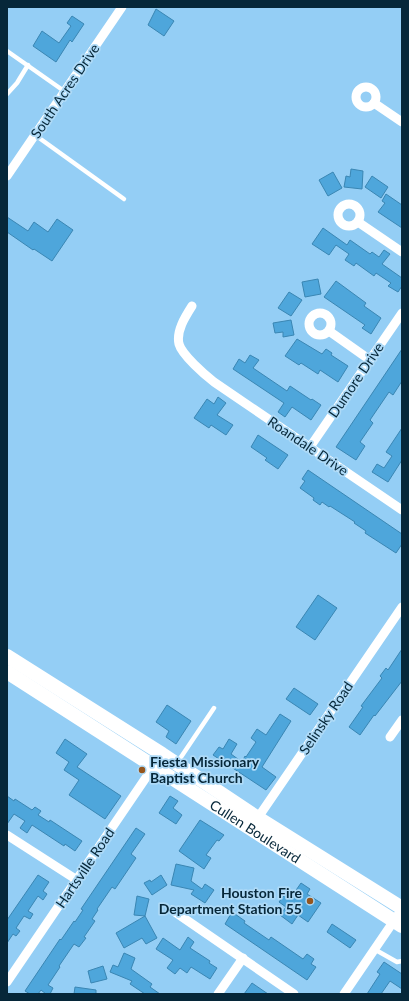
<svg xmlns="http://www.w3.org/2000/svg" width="409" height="1001" viewBox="0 0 409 1001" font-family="Lato,sans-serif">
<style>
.building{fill:#4ea6db;stroke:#3a86b3}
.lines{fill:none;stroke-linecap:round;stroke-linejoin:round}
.service{stroke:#fff;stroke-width:4.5}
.minor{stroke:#fff;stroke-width:9}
.primary{stroke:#fff;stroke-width:14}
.poi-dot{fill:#95561e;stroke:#aedaf7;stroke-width:1.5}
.labels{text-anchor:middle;stroke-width:3.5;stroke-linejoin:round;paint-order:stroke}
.street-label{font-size:14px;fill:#062739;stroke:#aedaf7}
.poi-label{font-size:14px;font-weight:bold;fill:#062739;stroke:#aedaf7;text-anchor:start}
</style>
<rect width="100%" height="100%" fill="#94cef5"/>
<g class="building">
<path d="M 156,9 L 174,21 L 164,36 L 148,25 Z"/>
<path d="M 72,16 L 84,24 L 72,42 L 70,40 L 56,62 L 33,46 L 42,31 L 59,43 L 71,26 L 67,23 Z"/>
<path d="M 351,169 L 363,171 L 362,189 L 344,187 L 346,176 L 350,177 Z"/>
<path d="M 333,172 L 342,188 L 328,196 L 319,180 Z"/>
<path d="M 372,176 L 388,187 L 381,198 L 365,187 Z"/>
<path d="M 386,194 L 402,205 L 402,228 L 378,212 L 385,203 L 382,201 Z"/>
<path d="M 7,217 L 28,231 L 34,222 L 48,232 L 57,219 L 73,230 L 52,261 L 34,249 L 33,250 L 7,232 Z"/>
<path d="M 323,228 L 347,245 L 350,240 L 370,254 L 372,252 L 379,257 L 384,250 L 390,254 L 382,264 L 402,278 L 402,286 L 398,292 L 388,286 L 391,283 L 376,273 L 374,276 L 356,263 L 354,266 L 345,260 L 349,254 L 336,245 L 329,255 L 312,244 Z"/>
<path d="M 318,279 L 321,294 L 305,297 L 302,282 Z"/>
<path d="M 336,281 L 366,303 L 364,306 L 381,318 L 371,334 L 362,328 L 365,325 L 324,297 Z"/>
<path d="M 289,292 L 302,300 L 291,316 L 278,308 Z"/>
<path d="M 291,320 L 294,335 L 283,337 L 283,332 L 275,333 L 273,323 Z"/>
<path d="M 297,339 L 322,354 L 326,349 L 332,353 L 331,355 L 348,366 L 338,382 L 320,370 L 318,374 L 301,363 L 299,365 L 285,356 Z"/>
<path d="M 402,349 L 402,381 L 393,395 L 389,392 L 370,420 L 373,423 L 360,442 L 365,446 L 356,460 L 336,447 Z"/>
<path d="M 250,355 L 259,360 L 253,368 L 287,391 L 290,386 L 311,400 L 312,399 L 321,405 L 311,420 L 292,407 L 285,417 L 278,412 L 284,403 L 233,369 L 239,359 L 245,363 Z"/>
<path d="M 218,397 L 226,403 L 217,415 L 233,425 L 226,435 L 211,425 L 209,428 L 194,418 L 207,399 L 214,404 Z"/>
<path d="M 402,428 L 402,460 L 388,482 L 372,472 L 377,464 L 384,468 L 392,456 L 386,452 Z"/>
<path d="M 258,435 L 288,455 L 278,469 L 265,460 L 267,458 L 251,447 Z"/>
<path d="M 308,470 L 402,534 L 402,544 L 396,553 L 365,533 L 366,531 L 354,523 L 355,522 L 330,506 L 329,507 L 322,502 L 320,505 L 313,500 L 314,498 L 300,488 L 305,481 L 302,479 Z"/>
<path d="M 318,595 L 337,608 L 315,640 L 296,627 Z"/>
<path d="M 402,649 L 402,681 L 375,716 L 374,715 L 360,735 L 349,727 L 363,707 L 361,706 L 382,678 L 380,676 L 386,668 L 388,670 Z"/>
<path d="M 294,688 L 318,704 L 310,715 L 286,699 Z"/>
<path d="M 167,705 L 191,721 L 176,744 L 166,737 L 169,731 L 156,722 Z"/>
<path d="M 280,714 L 291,721 L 262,767 L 276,777 L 266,790 L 213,755 L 219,747 L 223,749 L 229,739 L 237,744 L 231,754 L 242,762 L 245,756 L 246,757 L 256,742 L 251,738 L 257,729 L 266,735 Z"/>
<path d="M 65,739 L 87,754 L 77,767 L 121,796 L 105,819 L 69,795 L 79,780 L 64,770 L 69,762 L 56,753 Z"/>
<path d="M 7,796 L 14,801 L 15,799 L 32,810 L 35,807 L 41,811 L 38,815 L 49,822 L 50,820 L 82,841 L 75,851 L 65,844 L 64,846 L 32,825 L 27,833 L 20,828 L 25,821 L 14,814 L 7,824 Z"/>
<path d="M 170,796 L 178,801 L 173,808 L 182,815 L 176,824 L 159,813 Z"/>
<path d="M 200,820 L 224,835 L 219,841 L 217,840 L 206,855 L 211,858 L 204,869 L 179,851 Z"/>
<path d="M 136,828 L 145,834 L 131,854 L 136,858 L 115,889 L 112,887 L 97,909 L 98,910 L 92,919 L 95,921 L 84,937 L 86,938 L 79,947 L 74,944 L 59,966 L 60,967 L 48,985 L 53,988 L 50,994 L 46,994 L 41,990 L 38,994 L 30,994 L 25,991 L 60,939 L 61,940 L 74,921 L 75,922 L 83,910 L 81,909 Z"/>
<path d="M 176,864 L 194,868 L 191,881 L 202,889 L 205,884 L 214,890 L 205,903 L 191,894 L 194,890 L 171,885 Z"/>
<path d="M 38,875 L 49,882 L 43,891 L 47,894 L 43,900 L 38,896 L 28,911 L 33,914 L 30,919 L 24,916 L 16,928 L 20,931 L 16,936 L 13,934 L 7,943 L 7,920 Z"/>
<path d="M 161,875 L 167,885 L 152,895 L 144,883 L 150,880 L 151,882 Z"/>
<path d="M 301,883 L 310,889 L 307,894 L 321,903 L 308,922 L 298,915 L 292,924 L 280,915 L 286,907 L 279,902 L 286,893 L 292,896 Z"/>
<path d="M 137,896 L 149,899 L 145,916 L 157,938 L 146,944 L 142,938 L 124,948 L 116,933 L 145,916 L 134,915 Z"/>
<path d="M 232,912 L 245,921 L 244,923 L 269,940 L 271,937 L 303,959 L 307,954 L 314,959 L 311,964 L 316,967 L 307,980 L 225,924 Z"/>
<path d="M 332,924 L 356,940 L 350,948 L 327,932 Z"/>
<path d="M 188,937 L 194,942 L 190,948 L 210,961 L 209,963 L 217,968 L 210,979 L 191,967 L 187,973 L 180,968 L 175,974 L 167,968 L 173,960 L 156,949 L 163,938 L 180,950 Z"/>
<path d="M 124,953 L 135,958 L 131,969 L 152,984 L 150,987 L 160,994 L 145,994 L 130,984 L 132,981 L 110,972 L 113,965 L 118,967 Z"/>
<path d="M 384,962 L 402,974 L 402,989 L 390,981 L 381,994 L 367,994 L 380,974 L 377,972 Z"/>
<path d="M 103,966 L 107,979 L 91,983 L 88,971 Z"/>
<path d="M 252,983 L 268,994 L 244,994 Z"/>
<path d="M 75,987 L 96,990 L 96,994 L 74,994 Z"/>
</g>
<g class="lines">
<g class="service">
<path d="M 7,51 L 64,91"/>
<path d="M 7,94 L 17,83 L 28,65"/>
<path d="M 35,135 L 124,199"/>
<path d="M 177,763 L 214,708"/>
<path d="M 374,949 L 397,962 L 402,961"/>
</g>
<g class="minor">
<circle cx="366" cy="97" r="10"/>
<path d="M 374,103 L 402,122"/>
<path d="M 7,176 L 122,7"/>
<circle cx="349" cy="215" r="11"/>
<path d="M 358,222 L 402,252"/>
<path d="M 192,306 C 185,317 176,331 179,344 C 182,355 205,375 214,382 L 402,510"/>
<circle cx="320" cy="324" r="11"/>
<path d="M 329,331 L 370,360"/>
<path d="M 310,447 L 402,313"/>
<path d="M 390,737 L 402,720"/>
<path d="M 255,822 L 402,607"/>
<path d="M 7,835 L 77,880"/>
<path d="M 172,910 L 294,994"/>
<path d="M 7,982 L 162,754"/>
<path d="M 218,994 L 243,958"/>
<path d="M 344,994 L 402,909"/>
</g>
<g class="primary">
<path d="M 7,656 L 162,754 L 258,818 L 402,908"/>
<path id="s1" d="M 7,672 L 402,926"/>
</g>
</g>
<g class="poi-dot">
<circle cx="142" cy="770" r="4"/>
<circle cx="310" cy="901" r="4"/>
</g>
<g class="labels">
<g class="street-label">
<text transform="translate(65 91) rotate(-56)" y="5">South Acres Drive</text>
<text transform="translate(356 380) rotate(-56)" y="5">Dumore Drive</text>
<text transform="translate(308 446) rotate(34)" y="5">Roandale Drive</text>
<text transform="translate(326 718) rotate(-56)" y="5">Selinsky Road</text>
<text dy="5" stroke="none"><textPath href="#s1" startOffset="295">Cullen Boulevard</textPath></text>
<text transform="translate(85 868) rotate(-56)" y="5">Hartsville Road</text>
</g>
<g class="poi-label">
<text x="150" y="767">Fiesta Missionary<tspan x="150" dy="16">Baptist Church</tspan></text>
<text x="302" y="898" text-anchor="end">Houston Fire<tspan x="302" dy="16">Department Station 55</tspan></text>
</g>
</g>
<rect width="409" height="1001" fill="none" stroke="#062739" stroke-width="16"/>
</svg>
